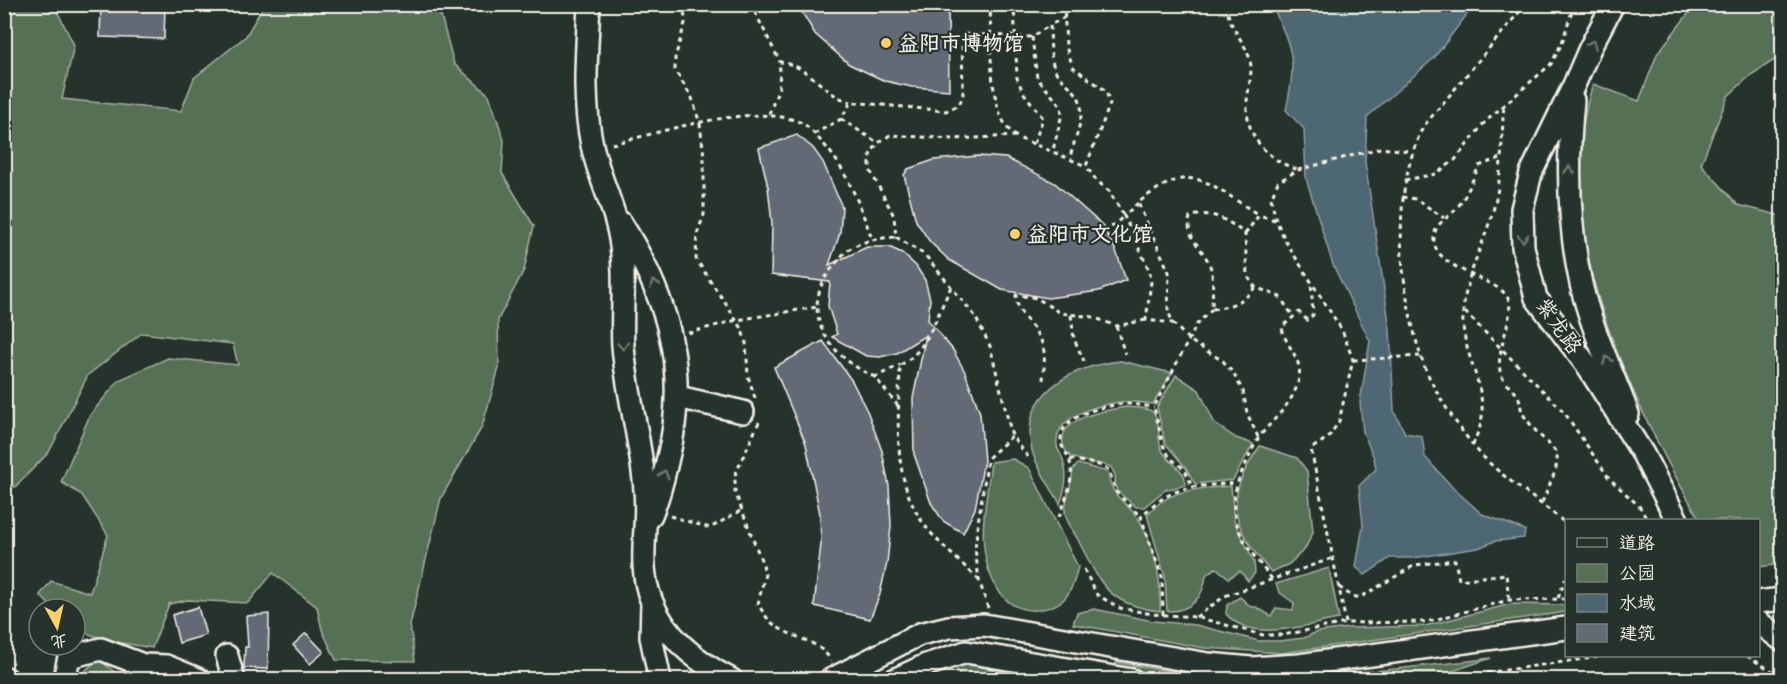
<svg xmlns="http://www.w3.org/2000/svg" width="1787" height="684" viewBox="0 0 1787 684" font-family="Mynerve,'LXGW WenKai TC',sans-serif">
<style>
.green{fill:#577056;stroke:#a6b09f;stroke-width:1.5}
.water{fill:#4d6772;stroke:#909ea1;stroke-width:1.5}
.building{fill:#646a74;stroke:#f4f1e8;stroke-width:1.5}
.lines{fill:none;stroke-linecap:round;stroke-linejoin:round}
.minor-casing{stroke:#f4f1e8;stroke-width:26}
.path{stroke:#f4f1e8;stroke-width:3;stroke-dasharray:4.5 4.5;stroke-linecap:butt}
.minor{stroke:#26332d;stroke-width:21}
.oneway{stroke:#6e766e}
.poi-dot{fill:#ffd166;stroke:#26332d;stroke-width:2}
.labels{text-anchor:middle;stroke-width:4.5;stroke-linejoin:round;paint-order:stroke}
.poi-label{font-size:21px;font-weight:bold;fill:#f4f1e8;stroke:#26332d;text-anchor:start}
.street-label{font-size:21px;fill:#f4f1e8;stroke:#26332d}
</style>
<rect width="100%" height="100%" fill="#26332d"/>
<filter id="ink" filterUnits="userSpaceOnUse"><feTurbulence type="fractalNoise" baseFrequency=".0167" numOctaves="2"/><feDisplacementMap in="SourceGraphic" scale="12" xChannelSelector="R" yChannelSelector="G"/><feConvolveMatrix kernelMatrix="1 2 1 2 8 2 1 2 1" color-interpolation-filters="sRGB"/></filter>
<g filter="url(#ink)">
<g class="green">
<path d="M 4,5 L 54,5 L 74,45 L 62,99 L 181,111 L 194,78 L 246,36 L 264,5 L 438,5 L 454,64 L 489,95 L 504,140 L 502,173 L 534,226 L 524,270 L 498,320 L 499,368 L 482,427 L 441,498 L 410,625 L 415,661 L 336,660 L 322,630 L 317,607 L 273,573 L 248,603 L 187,600 L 169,604 L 152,648 L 109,641 L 75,629 L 75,609 L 53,609 L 40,595 L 51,581 L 90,593 L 108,535 L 82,495 L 61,482 L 90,415 L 119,380 L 168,358 L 238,365 L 233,344 L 142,333 L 88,375 L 49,452 L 15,487 L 5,482 Z"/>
<path d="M 1695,5 L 1782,5 L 1782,55 L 1751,75 L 1728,96 L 1701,164 L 1738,205 L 1782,216 L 1782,564 L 1759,567 L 1758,520 L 1700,520 C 1629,398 1546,228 1593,84 L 1639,101 L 1657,54 Z"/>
<path d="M 1121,361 L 1172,373 L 1153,404 C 1143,403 1131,401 1120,402 C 1098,405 1053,416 1057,446 C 1058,451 1063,457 1064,463 C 1068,477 1065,490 1060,504 C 1052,488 1036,468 1032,450 C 1019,392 1073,366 1121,361 Z"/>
<path d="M 1176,375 L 1199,390 L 1215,424 L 1236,438 L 1253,444 L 1233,480 L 1195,484 L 1186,468 L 1165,443 L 1157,407 Z"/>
<path d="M 1126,407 C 1133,408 1147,407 1153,412 C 1161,420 1157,438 1161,448 C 1167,464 1186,467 1186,485 L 1165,490 L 1144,507 L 1136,507 L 1116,490 L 1115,475 L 1111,467 C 1099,462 1080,463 1070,456 C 1066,453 1064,448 1063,444 C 1058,417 1107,410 1126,407 Z"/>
<path d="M 1260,446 L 1297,458 L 1307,471 L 1313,532 L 1305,549 L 1289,564 L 1271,572 C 1230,525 1223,498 1260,446 Z"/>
<path d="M 1013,459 L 1029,468 L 1078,567 C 1075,578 1072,592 1063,600 C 1056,606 1046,609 1037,610 C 1011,612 997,594 989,571 C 977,536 987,498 991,462 Z"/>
<path d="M 1078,464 L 1108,472 C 1111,500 1128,501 1140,521 C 1155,547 1162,582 1160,611 C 1107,605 1101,584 1078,540 C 1074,532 1064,519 1065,510 C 1066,496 1072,483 1073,469 Z"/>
<path d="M 1231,486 L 1234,520 L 1254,562 L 1255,573 L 1248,581 L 1240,571 L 1229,578 L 1216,568 L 1206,575 C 1204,597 1191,612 1167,611 L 1165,577 L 1147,515 C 1168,488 1199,489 1231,486 Z"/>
<path d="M 1329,568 L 1339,619 C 1307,624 1252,644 1226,614 L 1227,605 L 1240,597 L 1251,607 L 1256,607 L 1271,616 L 1276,608 L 1293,610 L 1294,603 L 1279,592 L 1276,584 Z"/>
<path d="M 1511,604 L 1566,605 L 1566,612 L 1282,653 L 1204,648 L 1073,624 L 1077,613 L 1094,609 L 1153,621 L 1196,625 L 1259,641 L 1279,641 L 1304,638 L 1317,632 L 1348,628 L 1425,626 Z"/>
<path d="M 1491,658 L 1429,679 L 1301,679 C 1365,671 1427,667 1491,658 Z"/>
<path d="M 98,659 L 124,679 L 75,680 Z"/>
<path d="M 1116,662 L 1213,679 L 1154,679 L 1116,666 Z"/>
<path d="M 981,664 L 1067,679 L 988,679 L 976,674 L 960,677 L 955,666 Z"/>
</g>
<path class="water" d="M 1272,5 L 1474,5 L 1434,58 L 1367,117 L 1365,162 L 1390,329 L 1394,411 L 1405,433 L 1422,436 L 1425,457 L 1454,489 L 1482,514 L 1525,530 L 1524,538 L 1495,541 L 1478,548 L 1413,558 L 1390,558 L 1365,575 L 1356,567 L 1363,526 L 1359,486 L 1376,469 L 1374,458 L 1363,432 L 1360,402 L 1370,341 L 1333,265 L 1306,178 L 1304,129 L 1286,110 C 1297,59 1293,51 1272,5 Z"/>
<g class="building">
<path d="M 101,4 L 165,4 L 164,39 L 100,37 Z"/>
<path d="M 797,4 L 948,4 L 949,90 L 912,87 L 885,81 L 849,64 L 815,34 Z"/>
<path d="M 797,135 L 813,148 L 823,162 L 842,207 L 840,233 L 829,265 L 867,247 L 889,247 L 902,253 L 916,266 L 925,280 L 930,299 L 928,320 L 953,350 L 965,372 L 980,413 L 984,461 L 975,509 L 963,533 L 943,521 L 931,503 L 914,454 L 913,398 L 926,335 L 897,353 L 880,357 L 866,356 L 832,337 L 837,334 L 828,306 L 830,282 L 771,275 L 772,223 L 768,187 L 759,148 Z"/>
<path d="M 978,156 L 1006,158 L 1055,183 L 1102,225 L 1116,251 L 1126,280 L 1099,291 L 1048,298 L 1002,290 L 949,260 L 930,242 L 916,221 L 904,175 L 908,169 L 934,160 Z"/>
<path d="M 823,341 L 852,381 L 868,413 L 882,451 L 889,486 L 891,526 L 887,563 L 880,594 L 870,619 L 814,606 L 821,544 L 820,514 L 806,444 L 774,367 Z"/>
<path d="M 198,607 L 206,635 L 179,643 L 172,615 Z"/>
<path d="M 269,614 L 268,669 L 244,668 L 245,647 L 248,647 L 246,616 Z"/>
<path d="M 306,633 L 324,652 L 310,664 L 293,645 Z"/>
</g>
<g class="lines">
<defs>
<g id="minor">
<path d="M 589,4 C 587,52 582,98 592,145 C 599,179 617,211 621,246 C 626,279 621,313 623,346 C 627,394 641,441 645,490 C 649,528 636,564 652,602 C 666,638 699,663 732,680"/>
<path d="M 1613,4 L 1590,48 L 1574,85 L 1531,173 L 1522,209 L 1523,247 L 1536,298 L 1586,364 L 1643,454 L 1677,520"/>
<path d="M 1573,100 C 1567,162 1568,224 1581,284 C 1591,328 1612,371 1628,414"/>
<path d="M 621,223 C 669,300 690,372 667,462 C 663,480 658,499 651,515"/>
<path d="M 678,397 L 743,412"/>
<path d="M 1758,602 L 1782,599"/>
<path d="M 652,603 L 651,637 L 660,680"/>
<path d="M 1758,622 L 1782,640"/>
<path d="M 227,656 L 234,680"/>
<path d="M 4,677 L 8,680"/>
<path d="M 64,680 L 69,657 L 101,649 L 143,665 L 166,666 L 200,680"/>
<path d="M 830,680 L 920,634 L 949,627 L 984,625 L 1208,664 L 1251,668 L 1299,665 L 1566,628"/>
<path d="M 894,680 L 926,665 L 966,652 L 1132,680"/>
</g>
</defs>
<use href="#minor" class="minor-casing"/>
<g class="path">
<path d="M 684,4 L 685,23 L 675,58 L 675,70 L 692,98 L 700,124 L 704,156 L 704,215 L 697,234 L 696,259 L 741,327 L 746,343 L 748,376 L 756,401"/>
<path d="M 751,4 L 780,62 C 812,66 821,94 851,102"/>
<path d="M 990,4 C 992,39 985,116 1017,137 C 1022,140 1029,142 1034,144"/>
<path d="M 1014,4 L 1017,78 L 1023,92 L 1043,118 L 1034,144 L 1086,166"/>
<path d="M 1064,4 L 1066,47 L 1073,67 L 1106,91 L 1110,104 L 1086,166 L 1096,180 L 1109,191 L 1124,216 L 1107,231"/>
<path d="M 1227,4 C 1227,27 1245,40 1250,60 C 1253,73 1248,88 1247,102 C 1245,136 1266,159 1298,170"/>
<path d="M 1526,4 L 1423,127 C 1390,196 1399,282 1420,354 C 1430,386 1453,420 1473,445 C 1498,477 1536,497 1566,524"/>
<path d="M 1065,17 L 1050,25 C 1051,39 1049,59 1056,72 C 1064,84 1079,90 1081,106 C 1083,122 1074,141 1070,157"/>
<path d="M 1032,37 L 1037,78 L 1061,106 L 1062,114 L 1053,150"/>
<path d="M 769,114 L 779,88 L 780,62"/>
<path d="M 841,119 L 878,143"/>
<path d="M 814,134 L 841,119 L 851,102 L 946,111 L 959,105 L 963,96 L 962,34 L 1032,37 L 1050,25"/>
<path d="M 1016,136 L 953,139 L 890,135 L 878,143 L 870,155 L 870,170 L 894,216 L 896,237 L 925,255 L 975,316 L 990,346 L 1012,436 L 1029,458"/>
<path d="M 612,144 C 663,132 753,101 802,123 C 808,126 814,134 819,139 C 846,167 859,203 872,239"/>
<path d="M 1500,158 L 1479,166 C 1472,181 1466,198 1455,210 C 1447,219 1434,224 1434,238 C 1432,268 1494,278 1506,295 C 1519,314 1493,349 1501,375 C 1504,383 1514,389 1518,396 C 1521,402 1520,408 1523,414 C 1553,460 1572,438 1542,502"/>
<path d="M 1405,180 L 1436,174 L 1455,160 L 1485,122 L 1551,64 L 1562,43 L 1574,4"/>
<path d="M 1402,197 L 1416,199 L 1444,218"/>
<path d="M 1138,203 L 1124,216 L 1150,272 L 1151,282 L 1146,320 L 1173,323"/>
<path d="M 1245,234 L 1259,215 L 1275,220"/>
<path d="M 951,287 C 937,314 928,351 900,365 C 899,420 890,480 926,527 C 941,546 962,563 979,580"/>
<path d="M 1255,287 C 1245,302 1229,307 1212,309 C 1212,297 1214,281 1211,269 C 1206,249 1184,239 1190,217 C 1211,209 1229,221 1245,234 L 1247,275 L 1255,287 L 1280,297 L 1293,316"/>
<path d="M 1212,309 L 1197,324 L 1154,407 L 1163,445 L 1170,458 L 1182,467 L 1189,477 L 1191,487 L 1235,483"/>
<path d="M 1465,312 L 1564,412 L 1609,478 L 1640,507 L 1647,520"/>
<path d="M 1071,315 L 1074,339 L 1084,361"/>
<path d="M 1116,326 L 1125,354"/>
<path d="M 688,333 L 737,320 L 817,307"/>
<path d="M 1353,360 L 1420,356"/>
<path d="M 875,377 C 831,358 796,314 832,268 C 838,262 843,252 851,248 C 865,240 880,238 896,237"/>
<path d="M 1043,380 C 1044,367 1047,349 1039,337 C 1030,321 1017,314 1016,295 L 1037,298 L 1060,313 L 1093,317 L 1116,326 L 1146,320"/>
<path d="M 898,406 L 875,377 L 900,365"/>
<path d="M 759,422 L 735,475 L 735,492 L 763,565 L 765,574 L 758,604 C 763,612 767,620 776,626 C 794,639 820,640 831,661"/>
<path d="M 1258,437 L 1247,413 L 1243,391 L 1233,373 L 1223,361 L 1189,340 L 1173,323 L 1168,311 L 1169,272 L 1138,203 C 1193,158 1207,183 1259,215"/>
<path d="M 1473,445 C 1476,436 1482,425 1482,415 C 1484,384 1465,355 1463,325 C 1461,284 1481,252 1492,214 C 1503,180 1501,140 1504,104"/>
<path d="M 1070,459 L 1099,465 L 1109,470 L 1116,492 L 1141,517"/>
<path d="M 670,516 L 710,528 L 740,511"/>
<path d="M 1059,517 C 1065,500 1076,477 1069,459 C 1066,450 1060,448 1061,438 C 1062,415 1104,406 1122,404 C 1132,403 1144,406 1154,407"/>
<path d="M 1084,569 L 1097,595 L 1120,608 L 1152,614 L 1196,617 L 1263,635 L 1283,635 L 1346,623 L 1426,622 L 1509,600 L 1566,599"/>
<path d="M 1272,579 C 1239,538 1220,513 1246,463 C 1251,452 1256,440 1264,431 C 1278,415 1295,400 1299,378 C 1303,358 1284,345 1282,327 L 1299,312 L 1307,320 L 1313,315 L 1311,282"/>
<path d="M 1339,587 L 1353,597 L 1361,597 L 1415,565 L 1455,560 L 1459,580 L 1506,574 L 1509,599"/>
<path d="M 1558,598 L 1566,578"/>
<path d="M 988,608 L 979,580 L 975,548 L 979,516 L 988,458 L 1012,436"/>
<path d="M 1163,615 L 1162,577 L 1141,517 C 1157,500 1168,493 1191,487"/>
<path d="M 1196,617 L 1225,596 L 1333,558"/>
<path d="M 1346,623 L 1311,449 L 1329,437 L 1339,421 L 1353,360 L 1342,330 L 1287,244 L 1276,220 L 1271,198 L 1278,182 L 1298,170 L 1380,148 L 1411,151"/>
<path d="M 1747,656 L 1782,677"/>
<path d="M 1470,680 L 1492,672 L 1606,656"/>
</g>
<use href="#minor" class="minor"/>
</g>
<defs><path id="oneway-chevron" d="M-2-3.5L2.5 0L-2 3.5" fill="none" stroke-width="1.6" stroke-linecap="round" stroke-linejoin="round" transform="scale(1.5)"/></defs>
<g class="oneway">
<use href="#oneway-chevron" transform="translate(1592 44) rotate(-65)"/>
<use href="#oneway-chevron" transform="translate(1569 170) rotate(-92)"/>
<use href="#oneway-chevron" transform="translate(1523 238) rotate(88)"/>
<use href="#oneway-chevron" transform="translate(654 284) rotate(-113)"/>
<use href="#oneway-chevron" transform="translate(623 346) rotate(86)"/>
<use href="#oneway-chevron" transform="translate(1607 360) rotate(-111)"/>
<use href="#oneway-chevron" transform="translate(664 474) rotate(-75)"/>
</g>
</g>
<g class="poi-dot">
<circle cx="886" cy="43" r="6"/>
<circle cx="1015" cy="234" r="6"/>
</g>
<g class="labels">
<g class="poi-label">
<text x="898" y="50">益阳市博物馆</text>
<text x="1027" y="241">益阳市文化馆</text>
</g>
<g class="street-label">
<text transform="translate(1559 326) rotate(55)" y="7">紫龙路</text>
</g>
</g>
<rect width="1787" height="684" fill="none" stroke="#26332d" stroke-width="24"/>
<rect x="12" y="12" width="1763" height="660" fill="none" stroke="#f4f1e8" stroke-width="2" filter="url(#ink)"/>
<rect x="1565" y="519" width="195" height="138" fill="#26332d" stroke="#787f78" stroke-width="1.5"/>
<rect x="1577" y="538" width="30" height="9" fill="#26332d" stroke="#787f78" stroke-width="1.5"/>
<text x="1619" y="549" font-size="18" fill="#f4f1e8">道路</text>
<rect x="1577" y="564" width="30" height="18" fill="#577056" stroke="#787f78" stroke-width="1.5"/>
<text x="1619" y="579" font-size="18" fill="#f4f1e8">公园</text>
<rect x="1577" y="594" width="30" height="18" fill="#4d6772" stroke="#787f78" stroke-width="1.5"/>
<text x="1619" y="609" font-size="18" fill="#f4f1e8">水域</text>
<rect x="1577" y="624" width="30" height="18" fill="#646a74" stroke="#787f78" stroke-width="1.5"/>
<text x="1619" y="639" font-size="18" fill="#f4f1e8">建筑</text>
<g transform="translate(57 627) rotate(172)"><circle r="28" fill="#26332d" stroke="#787f78" stroke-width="1.5"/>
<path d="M0-4.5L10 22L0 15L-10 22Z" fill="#ffd166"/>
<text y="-9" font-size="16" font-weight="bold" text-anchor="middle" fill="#f4f1e8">北</text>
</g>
</svg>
